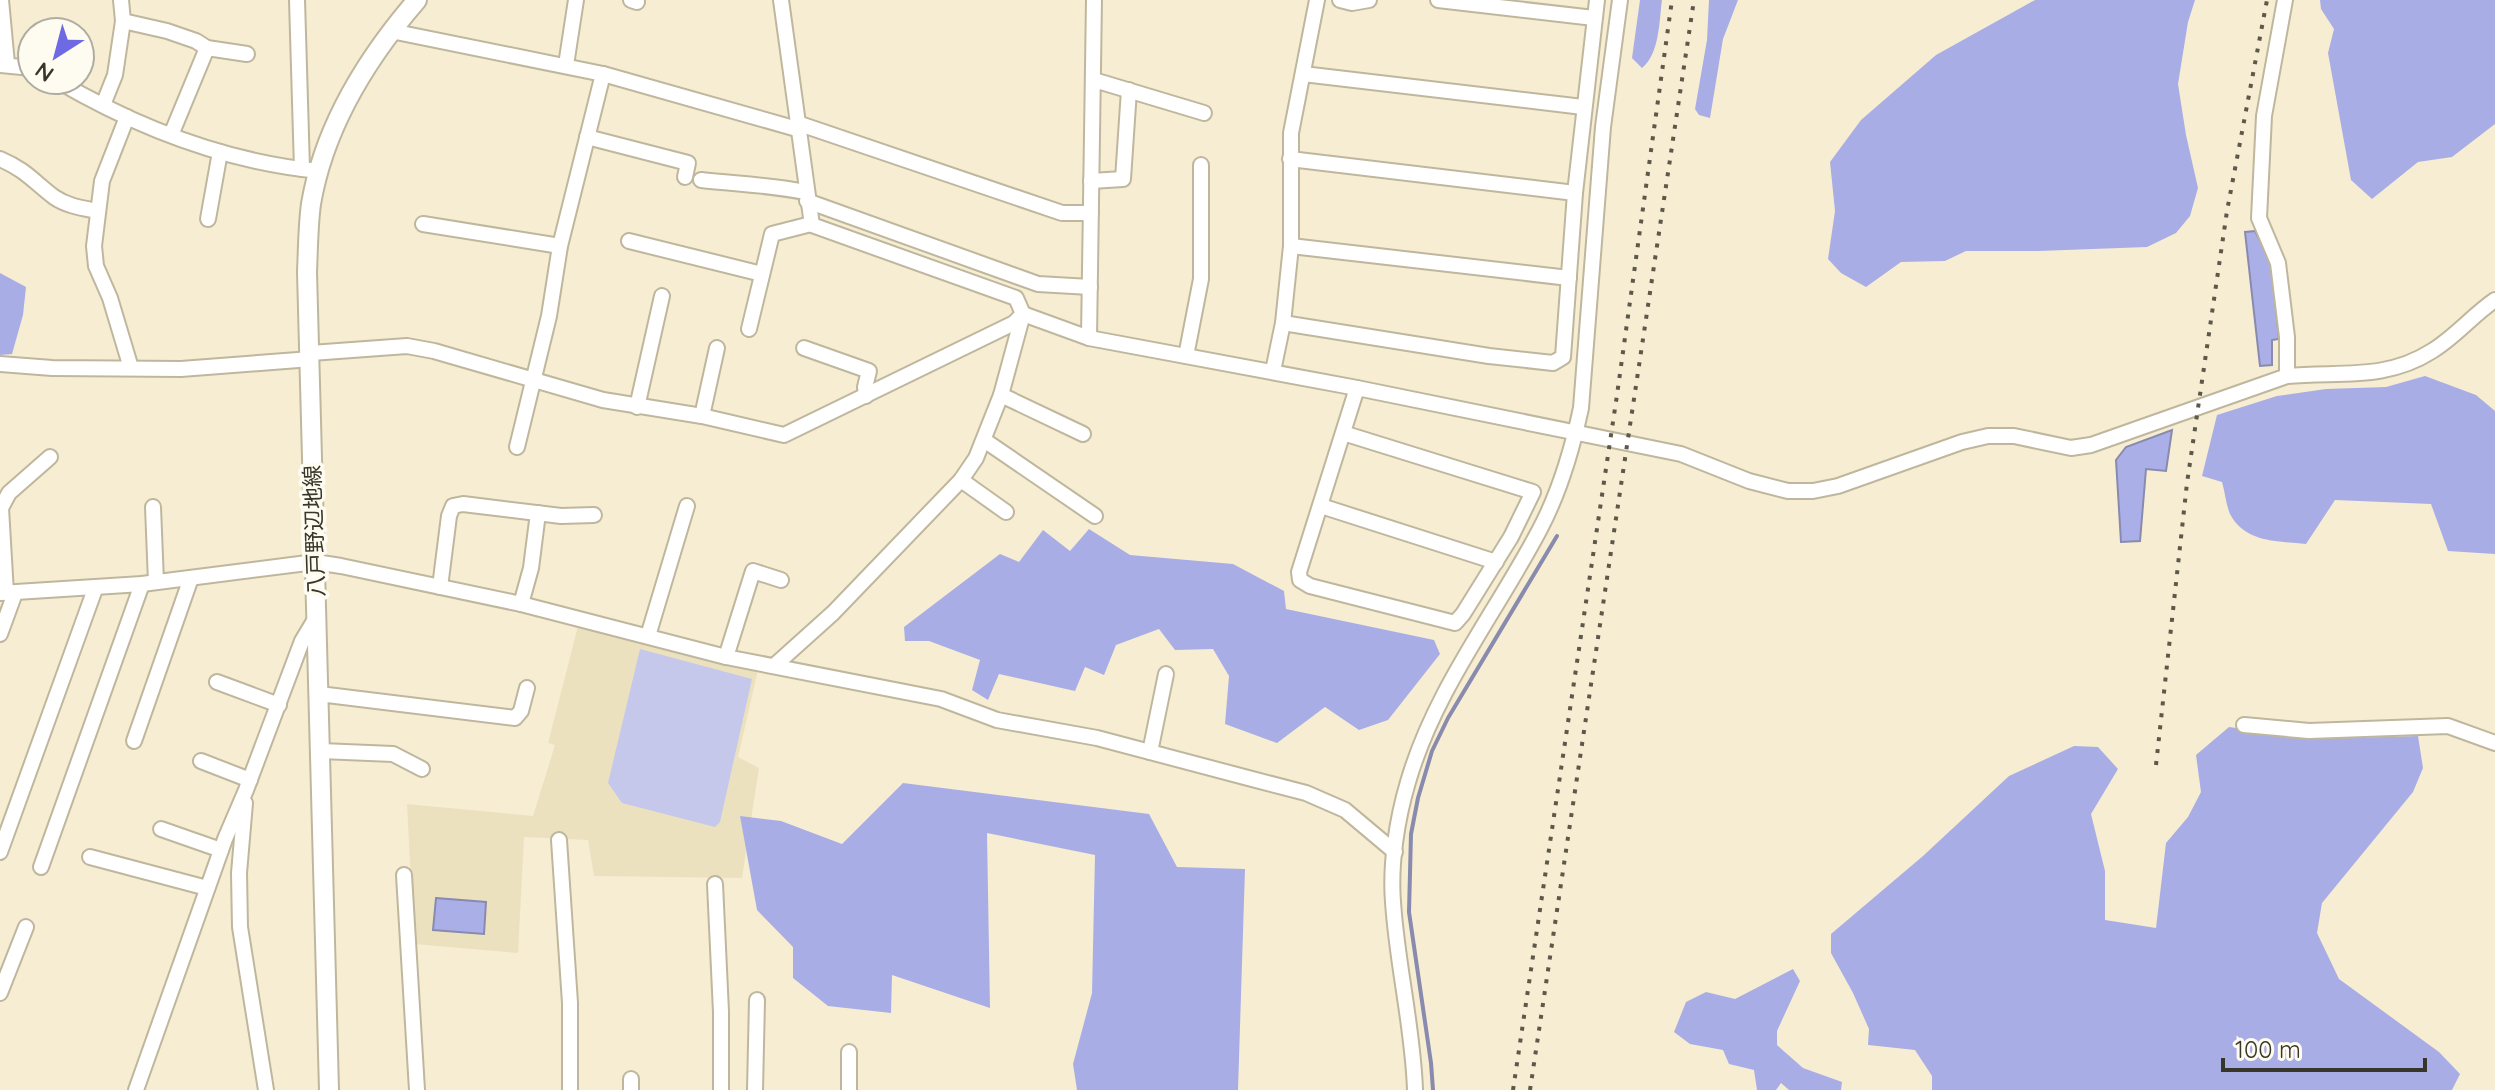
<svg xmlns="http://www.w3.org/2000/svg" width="2495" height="1090" viewBox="0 0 2495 1090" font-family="Quicksand,'Noto Sans JP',sans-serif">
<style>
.built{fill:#ece1bf}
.green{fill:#c5c8ea}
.forest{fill:#a9ade5}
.water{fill:#abafe7;stroke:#888aae;stroke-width:2}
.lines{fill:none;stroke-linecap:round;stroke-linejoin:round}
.stream{stroke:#888aae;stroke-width:4}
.minor-casing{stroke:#bfb79d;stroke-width:18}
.major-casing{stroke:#bfb79d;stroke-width:22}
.minor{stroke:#fff;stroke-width:14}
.major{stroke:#fff;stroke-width:18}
.rail{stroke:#5d584a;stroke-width:4;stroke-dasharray:4 8;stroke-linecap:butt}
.labels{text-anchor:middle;stroke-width:7;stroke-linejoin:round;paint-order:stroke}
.street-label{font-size:22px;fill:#38352a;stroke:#fefbf0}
</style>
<rect width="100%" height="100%" fill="#f7edd3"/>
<path class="built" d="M 578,626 L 758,670 L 738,757 L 759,768 L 742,878 L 594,876 L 588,840 L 524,837 L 518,953 L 414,944 L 407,804 L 533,816 L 555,745 L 548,743 Z"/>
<path class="green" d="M 640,649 L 752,679 L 720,822 L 715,827 L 622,803 L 608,783 Z"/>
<g class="forest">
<path d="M 1640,0 L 1662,0 C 1659,21 1660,53 1642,68 L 1632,58 Z"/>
<path d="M 1709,0 L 1738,0 L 1723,39 L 1710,118 L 1699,115 L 1695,109 L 1707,40 Z"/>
<path d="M 2035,0 L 2195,0 L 2188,22 L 2178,84 L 2186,135 L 2198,188 L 2190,216 L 2176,233 L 2147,247 L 2039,251 L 1966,251 L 1945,261 L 1901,262 L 1866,287 L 1841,273 L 1828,259 L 1835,211 L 1830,162 L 1861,120 L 1936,55 Z"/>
<path d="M 2320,0 L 2495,0 L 2495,124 L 2452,157 L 2418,162 L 2372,199 L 2351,180 L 2328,53 L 2334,29 L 2321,9 Z"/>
<path d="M 0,273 L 26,287 L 23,315 L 12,354 L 0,355 Z"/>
<path d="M 2425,376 L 2476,395 L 2495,411 L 2495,554 L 2448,551 L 2431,504 L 2335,500 L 2306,544 C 2278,541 2245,543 2230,514 C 2226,505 2225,492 2222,482 L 2202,476 L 2217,415 L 2277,396 L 2326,389 L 2386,387 Z"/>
<path d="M 1089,529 L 1130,555 L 1233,564 L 1284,591 L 1286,609 L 1434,640 L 1440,654 L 1388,720 L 1359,730 L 1325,707 L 1277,743 L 1225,724 L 1229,676 L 1213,649 L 1175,650 L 1159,629 L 1116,645 L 1104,675 L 1085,667 L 1075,691 L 999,674 L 988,700 L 972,690 L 980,660 L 929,641 L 905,641 L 904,627 L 1000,554 L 1019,562 L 1043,530 L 1070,551 Z"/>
<path d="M 2229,727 L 2314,739 L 2418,736 L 2423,768 L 2413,792 L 2322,903 L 2317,933 L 2339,979 L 2439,1052 L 2460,1074 L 2452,1090 L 1932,1090 L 1932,1076 L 1915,1050 L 1868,1045 L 1869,1029 L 1853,993 L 1831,953 L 1831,934 L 1923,856 L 2009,776 L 2074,746 L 2098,747 L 2118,769 L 2091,814 L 2105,871 L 2105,920 L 2156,928 L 2166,843 L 2188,817 L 2201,792 L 2196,755 Z"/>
<path d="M 903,783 L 1149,814 L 1177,867 L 1245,869 L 1238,1090 L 1077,1090 L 1073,1064 L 1092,993 L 1095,855 L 987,833 L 990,1008 L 892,975 L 891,1013 L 828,1006 L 793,978 L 793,947 L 757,910 L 740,816 L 781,821 L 842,844 Z"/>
<path d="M 1793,969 L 1800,981 L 1777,1031 L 1777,1045 L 1803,1068 L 1842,1082 L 1841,1090 L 1789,1090 L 1781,1083 L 1776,1090 L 1757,1090 L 1754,1070 L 1729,1064 L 1723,1050 L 1690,1044 L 1674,1032 L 1686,1002 L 1706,992 L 1735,999 Z"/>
</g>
<g class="water">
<path d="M 2255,231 L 2271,262 L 2279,339 L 2272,340 L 2272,365 L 2260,366 L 2245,232 Z"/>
<path d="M 2172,430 L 2166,471 L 2146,469 L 2140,541 L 2121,542 L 2116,460 L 2126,447 Z"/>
<path d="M 436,898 L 486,902 L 484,934 L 433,930 Z"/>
</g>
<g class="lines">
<path class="stream" d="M 1433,1090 L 1431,1063 L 1409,912 L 1411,834 L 1418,798 L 1432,751 L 1448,718 L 1557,536"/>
<defs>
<g id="minor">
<path d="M 1,0 L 7,64"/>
<path d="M 297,0 L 302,169"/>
<path d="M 631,0 L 637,2"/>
<path d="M 1340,0 L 1352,3 L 1369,0"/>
<path d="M 1438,0 L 1594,18"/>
<path d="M 2285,0 L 2264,116 L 2259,218 L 2278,263 L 2287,337 L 2287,376"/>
<path d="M 123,21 L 167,31 L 196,41 L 207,48 L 247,54"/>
<path d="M 391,31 L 603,74 L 797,129"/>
<path d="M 1,65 L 32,68"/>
<path d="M 566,65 L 576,0"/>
<path d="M 1303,74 L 1583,107"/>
<path d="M 56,80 C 136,127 226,162 319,171"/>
<path d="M 1094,80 L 1204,113"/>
<path d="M 103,105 L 115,75 L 123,21 L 121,0"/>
<path d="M 127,117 L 102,181 L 94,246 L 96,266 L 110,298 L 131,368"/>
<path d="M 797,123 L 1062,213 L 1091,213"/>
<path d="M 171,135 L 207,48"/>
<path d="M 587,137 L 688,163 L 685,177"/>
<path d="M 0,159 C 26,170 33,181 54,197 C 67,206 82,208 97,211"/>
<path d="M 1290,159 L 1575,193"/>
<path d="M 701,180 C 736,184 771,185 805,192"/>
<path d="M 1091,181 L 1123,179 L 1129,90"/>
<path d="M 807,201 L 1038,284 L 1090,287"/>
<path d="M 208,219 L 220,152"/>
<path d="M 423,224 L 560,246"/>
<path d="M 629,241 L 762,274"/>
<path d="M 1291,246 L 1569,278"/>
<path d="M 1283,323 L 1489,356 L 1553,363 L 1563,357 L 1575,193 L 1597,0"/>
<path d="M 749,329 L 772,234 L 811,224"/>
<path d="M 1089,338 L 1094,0"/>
<path d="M 804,348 L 869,371 L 865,387 L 866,396"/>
<path d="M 311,353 L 407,346 L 434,351 L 603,400 L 702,416 L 784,435 L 1014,323 L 1023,314 L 1089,338 L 1357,388 L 1681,454 L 1749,481 L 1788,491 L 1813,491 L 1838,486 L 1962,442 L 1988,436 L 2014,436 L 2071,448 L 2091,445 L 2287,376 C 2339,371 2385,381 2432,351 C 2455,337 2473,315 2495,300"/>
<path d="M 1186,356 L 1201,279 L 1201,165"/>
<path d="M 0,364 L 52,368 L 181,369 L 311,359"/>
<path d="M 1273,371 L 1283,323 L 1291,246 L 1291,133 L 1317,0"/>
<path d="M 1001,395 L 1083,434"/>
<path d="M 637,407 L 662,296"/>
<path d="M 702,416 L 717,348"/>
<path d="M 1343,433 L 1533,492 L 1511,537 L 1463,614 L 1455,623 L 1310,586 L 1300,580 L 1299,572 L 1357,388"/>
<path d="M 984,440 L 1095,516"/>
<path d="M 517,447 L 549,316 L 560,246 L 603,74"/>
<path d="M 961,480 L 1006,512"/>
<path d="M 1321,506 L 1496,562"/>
<path d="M 153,507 L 156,582"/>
<path d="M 440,587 L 449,516 L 453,506 L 463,504 L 561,516 L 594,515"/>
<path d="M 0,593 L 142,584 L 315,562 L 341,566 L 521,604 L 726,657 L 941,699 L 997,720 L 1097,738 L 1252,779 L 1306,793 L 1345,810 L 1395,852"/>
<path d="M 6,593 L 1,508 L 9,493 L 50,457"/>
<path d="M 521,604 L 531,568 L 538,513"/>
<path d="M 0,634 L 15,593"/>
<path d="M 648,636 L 687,506"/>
<path d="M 726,657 L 753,571 L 781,580"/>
<path d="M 774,666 L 833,613 L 961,480 L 976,458 L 1001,395 L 1023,314 L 1016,298 L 812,225 L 781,0"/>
<path d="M 217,682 L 279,705"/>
<path d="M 319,694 L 515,718 L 521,711 L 527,688"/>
<path d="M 2244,725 L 2309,731 L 2448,726 L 2495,743"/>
<path d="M 134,741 L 191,578"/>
<path d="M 321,751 L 393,754 L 422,769"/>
<path d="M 1150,752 L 1166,674"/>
<path d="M 201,761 L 250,780"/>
<path d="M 245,803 L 239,873 L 240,927 L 266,1090"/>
<path d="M 161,829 L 221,850"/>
<path d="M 559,840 L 570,1003 L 570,1090"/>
<path d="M 0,852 L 95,589"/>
<path d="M 90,857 L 207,888"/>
<path d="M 41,867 L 142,584"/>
<path d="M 404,875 L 417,1090"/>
<path d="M 715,884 L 721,1012 L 721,1090"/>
<path d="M 0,993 L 26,927"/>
<path d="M 631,1079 L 631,1090"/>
<path d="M 136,1090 L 225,839 L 246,790 L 302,641 L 317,616"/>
<path d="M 755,1090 L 757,1000"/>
<path d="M 849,1090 L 849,1052"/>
<path d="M 1415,1090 C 1413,1027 1397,965 1393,902 C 1390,864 1397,819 1408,782 C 1435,689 1496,613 1540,529 C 1560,491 1572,450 1581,408 L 1603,127 L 1620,0"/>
</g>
<path id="major" d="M 329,1090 L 307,272 C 308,250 308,226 311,204 C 324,127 366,59 417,0"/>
</defs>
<use href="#minor" class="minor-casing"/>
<use href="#major" class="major-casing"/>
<use href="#minor" class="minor"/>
<use href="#major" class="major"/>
<g class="rail">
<path d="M 2156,765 L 2187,483 L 2227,211 L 2267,0"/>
<path d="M 1513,1090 L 1617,395 L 1672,0"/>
<path d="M 1530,1090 L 1694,0"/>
</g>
</g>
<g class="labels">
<g class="street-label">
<text transform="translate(314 531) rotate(-92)" y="8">八戸野辺地線</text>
</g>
</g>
<g transform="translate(56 56) rotate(216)"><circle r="38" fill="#fefbf0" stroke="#afaca1" stroke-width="2"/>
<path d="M0-6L14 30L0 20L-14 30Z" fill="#6e6ae4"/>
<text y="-12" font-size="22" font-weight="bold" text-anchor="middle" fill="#38352a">N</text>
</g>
<path d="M2223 1058v12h202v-12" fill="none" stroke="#38352a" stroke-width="4"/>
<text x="2235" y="1058" font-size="24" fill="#38352a" stroke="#fefbf0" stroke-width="6" paint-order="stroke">100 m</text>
</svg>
